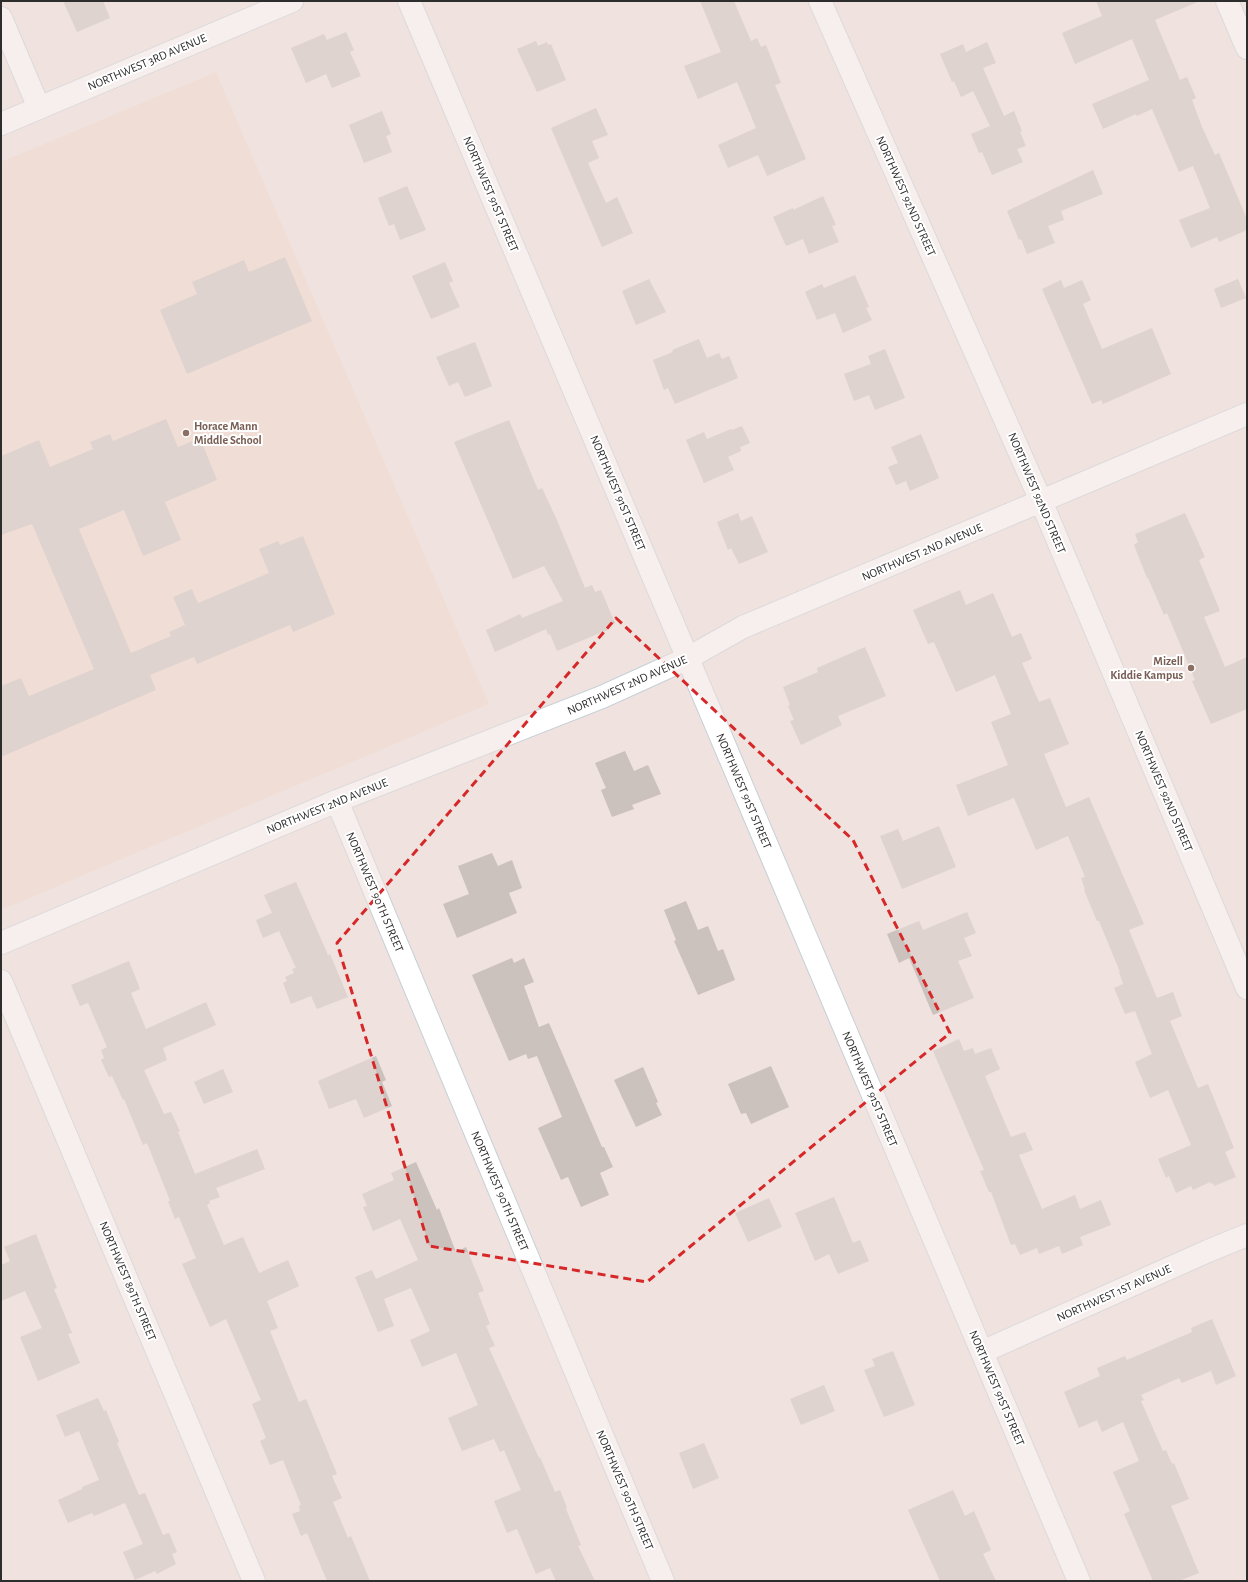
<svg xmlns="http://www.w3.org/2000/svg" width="1248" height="1582" viewBox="0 0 1248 1582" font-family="'Alegreya Sans',sans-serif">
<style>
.education{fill:#f2d9cd}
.building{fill:#cbc1bd}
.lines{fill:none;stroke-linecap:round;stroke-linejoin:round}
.street-casing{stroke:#c7d0d7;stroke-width:24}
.secondary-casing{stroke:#c7d0d7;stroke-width:24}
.street{stroke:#fff;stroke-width:22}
.secondary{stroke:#fff;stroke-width:22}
.marked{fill:none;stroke:#d62828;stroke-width:3;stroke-dasharray:8 5;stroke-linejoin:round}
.education-dot{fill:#8d6e63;stroke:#fff;stroke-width:1.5}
.labels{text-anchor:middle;stroke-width:4;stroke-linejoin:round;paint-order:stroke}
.street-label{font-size:12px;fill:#2d2d2d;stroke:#fff}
.education-label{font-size:12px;font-weight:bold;fill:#785e54;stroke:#fff;text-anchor:start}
</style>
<rect width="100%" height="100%" fill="#efe2df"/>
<path class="education" d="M 216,72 L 489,704 L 1,910 L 1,162 Z"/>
<g class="building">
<path d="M 63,1 L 103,1 L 110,18 L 77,32 Z"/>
<path d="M 700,1 L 734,1 L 751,41 L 757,38 L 761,47 L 766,45 L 781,83 L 775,85 L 806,159 L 767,176 L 758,155 L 728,168 L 718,145 L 756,128 L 737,82 L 698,99 L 684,66 L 721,52 Z"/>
<path d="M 1096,1 L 1200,1 L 1155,20 L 1180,80 L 1187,77 L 1196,98 L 1192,100 L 1202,127 L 1215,155 L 1219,153 L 1247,219 L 1247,230 L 1219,242 L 1217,237 L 1191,248 L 1179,220 L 1210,208 L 1193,166 L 1179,172 L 1152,109 L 1137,116 L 1136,114 L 1103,129 L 1092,104 L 1149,80 L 1132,39 L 1075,64 L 1062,33 L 1102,16 Z"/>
<path d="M 346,32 L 354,50 L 350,52 L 361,76 L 332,88 L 326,74 L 306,83 L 291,48 L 324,34 L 327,40 Z"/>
<path d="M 536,41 L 538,46 L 547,42 L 548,45 L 551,44 L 566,80 L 537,92 L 517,49 Z"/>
<path d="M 987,42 L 996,63 L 983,68 L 1004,116 L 1014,111 L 1022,131 L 1020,132 L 1026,146 L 1017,149 L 1023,162 L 992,175 L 982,152 L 979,153 L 971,134 L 990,126 L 973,91 L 961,97 L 954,81 L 952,82 L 940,54 L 963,44 L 966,52 Z"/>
<path d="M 596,108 L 608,135 L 592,141 L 599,158 L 588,163 L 606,203 L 617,197 L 633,233 L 602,247 L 551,128 Z"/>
<path d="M 382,111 L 391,134 L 386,136 L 392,152 L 364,163 L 349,125 Z"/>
<path d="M 1093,170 L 1103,194 L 1061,211 L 1064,220 L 1048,226 L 1055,243 L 1027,254 L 1021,239 L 1019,240 L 1007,211 Z"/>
<path d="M 407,186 L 426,230 L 400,240 L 394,224 L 389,226 L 378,198 Z"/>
<path d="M 823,196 L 836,225 L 832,226 L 839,242 L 809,254 L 803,239 L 786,246 L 773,217 L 793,208 L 793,210 Z"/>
<path d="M 285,257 L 312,321 L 187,374 L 160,310 L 197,294 L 192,282 L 244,260 L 249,272 Z"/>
<path d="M 445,262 L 453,281 L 449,283 L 460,307 L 431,319 L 412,276 Z"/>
<path d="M 855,275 L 869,307 L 866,308 L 872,320 L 843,333 L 835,313 L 817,320 L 805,292 L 822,284 L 824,288 Z"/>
<path d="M 649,279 L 666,312 L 636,325 L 622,291 Z"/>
<path d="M 1238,279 L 1246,298 L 1221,308 L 1214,289 Z"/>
<path d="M 1061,280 L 1064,288 L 1082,280 L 1091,300 L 1083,304 L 1102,349 L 1152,328 L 1171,374 L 1103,404 L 1101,400 L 1092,404 L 1042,289 Z"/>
<path d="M 699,339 L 707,358 L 719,353 L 722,359 L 729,356 L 738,378 L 675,404 L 668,388 L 664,390 L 653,360 L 673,352 L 672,350 Z"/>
<path d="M 475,342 L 492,386 L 465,397 L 458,382 L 449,386 L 436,357 Z"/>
<path d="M 885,349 L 905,398 L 875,410 L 869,395 L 854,401 L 844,374 L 871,364 L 868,356 Z"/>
<path d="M 166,419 L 178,447 L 200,438 L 217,480 L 165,502 L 181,540 L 143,556 L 124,510 L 79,529 L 131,653 L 171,636 L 169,632 L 185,625 L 173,597 L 192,589 L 198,603 L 269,573 L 259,549 L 278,541 L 280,545 L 303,536 L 335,614 L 293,632 L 290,625 L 197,664 L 194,657 L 150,675 L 156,690 L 1,757 L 1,686 L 21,678 L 29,696 L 94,669 L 32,524 L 1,535 L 1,456 L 39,440 L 50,467 L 93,449 L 90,442 L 110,434 L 113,441 Z"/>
<path d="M 509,420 L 538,490 L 542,488 L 556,518 L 585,588 L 592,585 L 595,592 L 601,590 L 615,623 L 606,627 L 607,630 L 557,651 L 550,634 L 548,635 L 546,629 L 495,652 L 486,630 L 520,614 L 522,618 L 563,601 L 544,566 L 513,579 L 454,442 Z"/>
<path d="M 742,426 L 750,443 L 740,447 L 741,451 L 728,457 L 734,470 L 704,483 L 686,440 L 704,432 L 707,439 L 731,429 L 732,430 Z"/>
<path d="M 921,434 L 939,478 L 910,491 L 906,481 L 896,485 L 888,467 L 898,463 L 891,447 Z"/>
<path d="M 738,513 L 741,521 L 752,516 L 768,552 L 739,564 L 731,548 L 728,550 L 717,522 Z"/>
<path d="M 1185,513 L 1205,557 L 1199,560 L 1220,611 L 1204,617 L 1225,667 L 1247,657 L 1247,709 L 1211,724 L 1192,681 L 1195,680 L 1167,613 L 1164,615 L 1148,578 L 1147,578 L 1134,545 L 1138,542 L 1135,534 Z"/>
<path d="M 960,590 L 966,605 L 993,593 L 1012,637 L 1021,633 L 1032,659 L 1022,663 L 1039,702 L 1050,698 L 1069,744 L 1044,754 L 1066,807 L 1089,797 L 1144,924 L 1129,930 L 1157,998 L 1173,992 L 1182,1016 L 1170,1021 L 1198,1088 L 1208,1084 L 1234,1148 L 1225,1152 L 1236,1177 L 1214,1186 L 1213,1183 L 1211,1184 L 1210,1182 L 1193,1190 L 1191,1186 L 1176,1193 L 1169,1176 L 1166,1178 L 1158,1159 L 1191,1145 L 1168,1090 L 1150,1098 L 1135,1062 L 1152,1054 L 1135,1011 L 1125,1014 L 1114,988 L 1123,984 L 1119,972 L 1120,972 L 1099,921 L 1097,921 L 1084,890 L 1085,889 L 1081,878 L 1085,877 L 1068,836 L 1036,850 L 1014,798 L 968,816 L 956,785 L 1008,765 L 991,722 L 1011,714 L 995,675 L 956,692 L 934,642 L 928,644 L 913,610 Z"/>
<path d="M 865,647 L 886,696 L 838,716 L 842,725 L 801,745 L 790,721 L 794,720 L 788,706 L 790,705 L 783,687 L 818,672 L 817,668 Z"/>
<path d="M 625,751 L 634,771 L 648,765 L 661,794 L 632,805 L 634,809 L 612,817 L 601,790 L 606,788 L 595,763 Z"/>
<path d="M 939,826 L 956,867 L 902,889 L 880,836 L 898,829 L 903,841 Z"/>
<path d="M 492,853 L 498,866 L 512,860 L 522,888 L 509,893 L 517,913 L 457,938 L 443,904 L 469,894 L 458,866 Z"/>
<path d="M 296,882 L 328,955 L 330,954 L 348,997 L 317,1009 L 311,996 L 291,1004 L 283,983 L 287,981 L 285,977 L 294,973 L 292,969 L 296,968 L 279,931 L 263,938 L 256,920 L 272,913 L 264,895 Z"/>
<path d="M 686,901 L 698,930 L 708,926 L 718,951 L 723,949 L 735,980 L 698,995 L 674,941 L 676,940 L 664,910 Z"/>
<path d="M 967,912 L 976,933 L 964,938 L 972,956 L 958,961 L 974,998 L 933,1015 L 909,958 L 899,963 L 887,934 L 919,921 L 923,930 Z"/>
<path d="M 512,958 L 514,963 L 524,958 L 534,982 L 524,986 L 539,1027 L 549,1023 L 602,1147 L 604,1147 L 613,1167 L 600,1173 L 609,1195 L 581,1207 L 568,1177 L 561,1180 L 538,1128 L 562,1117 L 537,1056 L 528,1059 L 526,1054 L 509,1061 L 472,975 Z"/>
<path d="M 129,961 L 140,989 L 131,993 L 146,1029 L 206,1002 L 216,1025 L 163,1048 L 167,1060 L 144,1070 L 164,1114 L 171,1112 L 180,1131 L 178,1132 L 195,1174 L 257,1149 L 265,1169 L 216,1188 L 220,1197 L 209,1201 L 210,1203 L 207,1205 L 224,1245 L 243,1237 L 259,1273 L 288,1260 L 299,1286 L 267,1301 L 278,1328 L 270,1331 L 299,1402 L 306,1399 L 337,1474 L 332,1476 L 342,1498 L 333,1502 L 348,1538 L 351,1536 L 370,1581 L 327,1581 L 307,1533 L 301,1536 L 292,1514 L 300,1511 L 299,1506 L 301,1505 L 283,1460 L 270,1465 L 260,1441 L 266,1438 L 252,1404 L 261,1400 L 226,1319 L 210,1327 L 182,1264 L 196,1258 L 179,1217 L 175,1219 L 168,1201 L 170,1201 L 167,1193 L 147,1143 L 143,1145 L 124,1099 L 123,1100 L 112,1076 L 109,1077 L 101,1060 L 104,1058 L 101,1050 L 107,1047 L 88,1003 L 80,1006 L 71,985 Z"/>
<path d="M 959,1039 L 964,1051 L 973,1048 L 975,1054 L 991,1048 L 1000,1069 L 985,1076 L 1011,1137 L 1025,1132 L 1033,1150 L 1019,1155 L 1042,1209 L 1075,1195 L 1080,1209 L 1101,1200 L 1111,1225 L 1080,1237 L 1083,1245 L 1062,1254 L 1059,1246 L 1039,1254 L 1037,1248 L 1020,1255 L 1015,1244 L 1011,1245 L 991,1192 L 989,1192 L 980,1171 L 984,1170 L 933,1051 Z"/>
<path d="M 376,1056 L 386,1080 L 382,1082 L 392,1106 L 364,1118 L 356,1099 L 329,1109 L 318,1081 Z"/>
<path d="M 771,1066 L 789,1107 L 751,1124 L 746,1113 L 741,1114 L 728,1084 Z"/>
<path d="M 643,1067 L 658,1102 L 656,1103 L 662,1115 L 636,1127 L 614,1080 Z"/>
<path d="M 223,1069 L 233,1092 L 204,1104 L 194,1082 Z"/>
<path d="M 416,1162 L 437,1210 L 439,1208 L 456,1252 L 466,1247 L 484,1291 L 478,1293 L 490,1324 L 486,1326 L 495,1346 L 489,1348 L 539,1458 L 540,1457 L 555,1492 L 560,1490 L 567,1508 L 566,1509 L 581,1545 L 578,1546 L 595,1581 L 556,1581 L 550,1568 L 536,1574 L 517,1529 L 507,1533 L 494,1501 L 521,1490 L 504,1450 L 500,1452 L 494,1439 L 462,1451 L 448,1418 L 478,1405 L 456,1353 L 422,1367 L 410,1340 L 430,1331 L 411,1288 L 384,1299 L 394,1326 L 378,1332 L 355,1277 L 372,1270 L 376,1279 L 418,1260 L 400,1219 L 373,1231 L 363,1207 L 367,1206 L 362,1194 L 394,1180 L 391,1173 Z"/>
<path d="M 834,1197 L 853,1243 L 860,1240 L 869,1261 L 838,1274 L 829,1254 L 815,1261 L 795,1213 Z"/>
<path d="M 769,1198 L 782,1227 L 748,1242 L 735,1213 Z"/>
<path d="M 36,1234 L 57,1288 L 54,1289 L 72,1333 L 68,1334 L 80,1363 L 38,1381 L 20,1337 L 42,1328 L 25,1291 L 1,1301 L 1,1265 L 10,1261 L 4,1247 Z"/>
<path d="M 1212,1319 L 1236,1376 L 1216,1385 L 1211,1371 L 1182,1383 L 1179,1378 L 1141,1395 L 1144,1400 L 1141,1401 L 1163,1451 L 1166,1450 L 1172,1464 L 1174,1463 L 1189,1499 L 1171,1506 L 1199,1573 L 1179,1581 L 1153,1581 L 1124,1514 L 1130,1511 L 1113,1472 L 1139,1461 L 1123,1422 L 1102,1432 L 1097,1420 L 1079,1428 L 1064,1392 L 1100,1376 L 1097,1368 L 1125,1356 L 1127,1360 L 1192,1332 L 1191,1328 Z"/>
<path d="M 893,1351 L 915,1405 L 884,1417 L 864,1370 L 875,1366 L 872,1359 Z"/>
<path d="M 824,1385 L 835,1411 L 801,1425 L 790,1399 Z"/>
<path d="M 98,1398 L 104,1411 L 106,1410 L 119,1442 L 117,1443 L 139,1495 L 145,1493 L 163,1535 L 169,1533 L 177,1552 L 172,1554 L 176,1564 L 157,1574 L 155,1571 L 135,1580 L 123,1552 L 143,1544 L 125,1503 L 94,1516 L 92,1513 L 68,1523 L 58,1500 L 82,1489 L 82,1487 L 99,1480 L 79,1431 L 65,1437 L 56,1415 Z"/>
<path d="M 704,1443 L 719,1478 L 693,1489 L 679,1453 Z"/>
<path d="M 953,1490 L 965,1516 L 974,1511 L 991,1550 L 983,1554 L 996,1581 L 940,1581 L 908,1510 Z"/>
</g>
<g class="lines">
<defs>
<g id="street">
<path d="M 409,1 L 1079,1581"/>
<path d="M 820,1 L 1041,501 L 1247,988"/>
<path d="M 1227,1 L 1247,48"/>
<path d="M 1,18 L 39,108"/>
<path d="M 1,124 L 292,1"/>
<path d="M 337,801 L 663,1581"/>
<path d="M 1,981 L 254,1581"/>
<path d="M 982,1352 L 1208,1251 L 1247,1235"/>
</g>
<path id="secondary" d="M 1,943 L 337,801 L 602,697 L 688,658 L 743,627 L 1247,414"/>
</defs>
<use href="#street" class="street-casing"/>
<use href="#secondary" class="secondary-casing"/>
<use href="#street" class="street"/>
<use href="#secondary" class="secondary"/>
</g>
<path d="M0 0H1248V1582H0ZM 616,618 L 853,840 L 950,1033 L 647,1282 L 429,1246 L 337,943 Z" fill="#efe2df" fill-opacity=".55" fill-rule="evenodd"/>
<path class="marked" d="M 616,618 L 853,840 L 950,1033 L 647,1282 L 429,1246 L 337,943 Z"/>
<g class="education-dot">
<circle cx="186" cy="433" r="4"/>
<circle cx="1191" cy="668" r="4"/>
</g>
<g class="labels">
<g class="street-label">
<text transform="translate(147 62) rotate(-23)" y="4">NORTHWEST 3RD AVENUE</text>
<text transform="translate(491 194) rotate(67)" y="4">NORTHWEST 91ST STREET</text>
<text transform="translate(906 196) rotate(66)" y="4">NORTHWEST 92ND STREET</text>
<text transform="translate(618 493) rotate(67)" y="4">NORTHWEST 91ST STREET</text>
<text transform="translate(1037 493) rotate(67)" y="4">NORTHWEST 92ND STREET</text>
<text transform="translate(922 552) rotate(-23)" y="4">NORTHWEST 2ND AVENUE</text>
<text transform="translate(627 685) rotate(-24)" y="4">NORTHWEST 2ND AVENUE</text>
<text transform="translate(744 791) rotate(67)" y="4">NORTHWEST 91ST STREET</text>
<text transform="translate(1164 791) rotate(67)" y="4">NORTHWEST 92ND STREET</text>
<text transform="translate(327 806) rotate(-22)" y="4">NORTHWEST 2ND AVENUE</text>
<text transform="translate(375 892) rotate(67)" y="4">NORTHWEST 90TH STREET</text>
<text transform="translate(870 1089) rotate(67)" y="4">NORTHWEST 91ST STREET</text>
<text transform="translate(500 1191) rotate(67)" y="4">NORTHWEST 90TH STREET</text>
<text transform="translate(128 1281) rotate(67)" y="4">NORTHWEST 89TH STREET</text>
<text transform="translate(1114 1293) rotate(-24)" y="4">NORTHWEST 1ST AVENUE</text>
<text transform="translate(997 1388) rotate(67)" y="4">NORTHWEST 91ST STREET</text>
<text transform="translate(625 1490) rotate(67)" y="4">NORTHWEST 90TH STREET</text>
</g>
<g class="education-label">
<text x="194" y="430">Horace Mann<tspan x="194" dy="14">Middle School</tspan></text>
<text x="1183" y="665" text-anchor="end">Mizell<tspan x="1183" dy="14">Kiddie Kampus</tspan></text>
</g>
</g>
<rect width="1248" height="1582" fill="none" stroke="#2d2d2d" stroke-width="4"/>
</svg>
